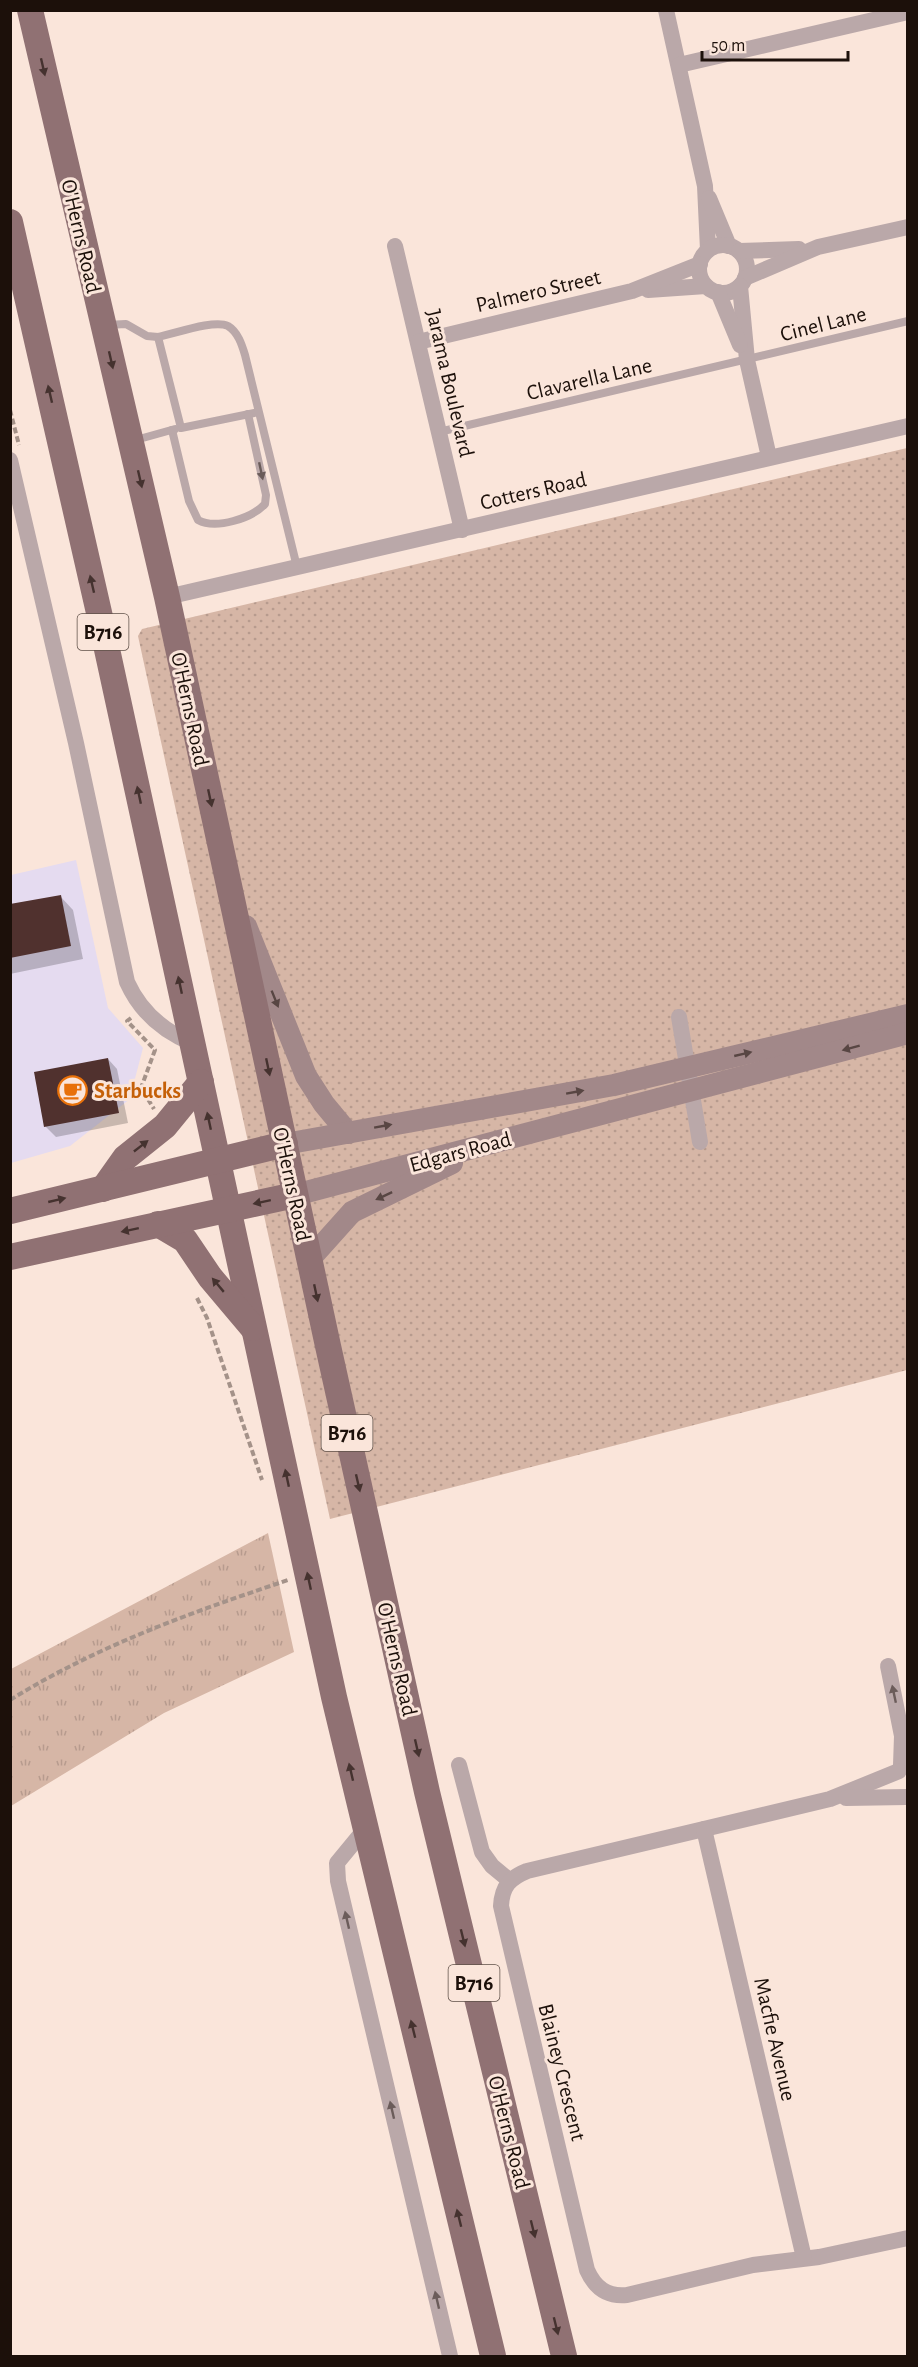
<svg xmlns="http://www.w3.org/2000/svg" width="918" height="2367" viewBox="0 0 918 2367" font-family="'Alegreya Sans',sans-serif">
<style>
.commercial{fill:#e5dbf0}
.grass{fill:url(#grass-dots)}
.park{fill:url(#park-tufts)}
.shadow{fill:#0003}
.building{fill:#50312e}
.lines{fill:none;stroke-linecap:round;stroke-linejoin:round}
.path{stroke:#a49289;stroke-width:4;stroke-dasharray:6 3;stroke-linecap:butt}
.lane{stroke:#baa8a9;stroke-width:8}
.street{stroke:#baa8a9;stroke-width:16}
.secondary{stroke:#a28889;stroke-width:22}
.primary{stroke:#907173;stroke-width:26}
.oneway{fill:#45322f}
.oneway2{fill:#6b5c5a}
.oneway3{fill:#584643}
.labels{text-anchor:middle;stroke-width:6;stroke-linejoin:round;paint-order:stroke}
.shield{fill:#fae5da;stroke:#5f5048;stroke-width:1.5}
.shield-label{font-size:21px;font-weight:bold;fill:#1c100a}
.street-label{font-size:22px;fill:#1c100a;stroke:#fae5da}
.food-label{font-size:22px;font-weight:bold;fill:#c56008;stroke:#fae5da;text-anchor:start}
</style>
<defs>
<pattern id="grass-dots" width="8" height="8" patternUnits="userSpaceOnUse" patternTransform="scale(1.5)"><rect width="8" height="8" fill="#d6b6a6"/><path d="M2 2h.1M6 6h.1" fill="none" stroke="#b79b8e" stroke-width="1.8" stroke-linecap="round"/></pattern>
<pattern id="park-tufts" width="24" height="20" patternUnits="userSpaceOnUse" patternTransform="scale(1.5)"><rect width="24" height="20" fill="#d6b6a6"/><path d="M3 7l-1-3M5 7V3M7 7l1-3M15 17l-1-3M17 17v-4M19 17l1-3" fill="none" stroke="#b79b8e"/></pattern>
</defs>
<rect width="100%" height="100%" fill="#fae5da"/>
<path class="commercial" d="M 76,860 L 108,1008 L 143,1048 L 132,1090 L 135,1095 L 70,1146 L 11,1163 L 11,875 Z"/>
<path class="grass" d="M 907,448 L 907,1370 L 330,1519 L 138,636 L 142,629 Z"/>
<path class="park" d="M 268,1533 L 294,1652 L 164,1713 L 11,1806 L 11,1669 Z"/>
<g class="shadow">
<path d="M 60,896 L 73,910 L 83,959 L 10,974 L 10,906 Z"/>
<path d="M 108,1059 L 117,1069 L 128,1123 L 56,1137 L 46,1127 L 35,1074 Z"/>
</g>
<g class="building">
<path d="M 61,895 L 71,946 L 10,958 L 10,904 Z"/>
<path d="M 108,1058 L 119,1113 L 44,1127 L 34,1072 Z"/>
</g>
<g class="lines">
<g class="path">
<path d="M 10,410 L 19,445"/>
<path d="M 131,1018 L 127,1021 L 155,1050 L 141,1088 L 154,1109"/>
<path d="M 197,1298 L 207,1318 L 262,1480"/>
<path d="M 10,1700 C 99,1645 190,1613 288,1580"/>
</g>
<g class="lane">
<path d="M 107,325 L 126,324 L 147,336 L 158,337"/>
<path d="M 259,412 L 181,428 L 158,337 C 174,334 214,319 228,326 C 238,332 242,345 245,355 L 297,567"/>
<path d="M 172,430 L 189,501 L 198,520 C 216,530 252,518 265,504 L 266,495 L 248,414"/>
<path d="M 439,432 L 908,321"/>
<path d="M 132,441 L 175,429"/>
</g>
<g class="street">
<path d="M 666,10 L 705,186 L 708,250"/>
<path d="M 679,65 L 908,12"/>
<path d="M 709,198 L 729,246"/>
<circle cx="723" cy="269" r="24"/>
<path d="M 395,246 L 462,530"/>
<path d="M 739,251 L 799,249"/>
<path d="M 745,278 L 818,247 L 908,227"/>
<path d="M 740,286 L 747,360 L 769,457"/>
<path d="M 648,290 L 706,286"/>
<path d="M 718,292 L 740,345"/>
<path d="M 418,342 L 632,291 L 700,264"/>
<path d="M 10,460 L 76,743 L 127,982 C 140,1011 163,1031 192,1043"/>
<path d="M 167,597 L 908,426"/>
<path d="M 679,1017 L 700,1142"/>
<path d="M 888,1666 L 902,1736 L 901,1765"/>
<path d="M 459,1765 L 482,1852 L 492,1866 L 509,1880"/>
<path d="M 899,1771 L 830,1799 L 527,1871 C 510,1878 502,1886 501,1906 L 587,2270 C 595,2288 607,2297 627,2295 L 753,2265 L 819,2257 L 908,2238"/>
<path d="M 846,1798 L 906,1797"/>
<path d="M 365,1829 L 337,1863 L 338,1881 L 450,2356"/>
<path d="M 704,1829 L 804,2258"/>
</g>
<g class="secondary">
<path d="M 246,926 L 306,1076 L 324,1104 L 348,1133"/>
<path d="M 285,1144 L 614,1085 L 908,1015"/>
<path d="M 295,1195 L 908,1033"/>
<path d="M 309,1260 L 352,1212 L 452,1163"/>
</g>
<g class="primary">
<path d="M 30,10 L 167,597 L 328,1346 L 427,1792 L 564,2356"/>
<path d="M 10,222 L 100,617 L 334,1697 L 493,2356"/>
<path d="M 103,1189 L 125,1158 L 165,1126 L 201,1082"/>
<path d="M 10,1211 L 285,1144"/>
<path d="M 158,1224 L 185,1240 L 210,1277 L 253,1328"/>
<path d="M 10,1257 L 295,1195"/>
</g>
</g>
<defs><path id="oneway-solid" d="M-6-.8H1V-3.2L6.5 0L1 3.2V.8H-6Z" transform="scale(1.5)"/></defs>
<g class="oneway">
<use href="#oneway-solid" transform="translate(43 67) rotate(77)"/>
<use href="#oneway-solid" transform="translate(111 360) rotate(77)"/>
<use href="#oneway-solid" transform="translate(50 394) rotate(-103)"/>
<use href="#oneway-solid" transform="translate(140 479) rotate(77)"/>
<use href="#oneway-solid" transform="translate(92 584) rotate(-103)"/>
<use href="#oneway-solid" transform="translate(139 795) rotate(-102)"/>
<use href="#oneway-solid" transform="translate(210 798) rotate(78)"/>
<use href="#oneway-solid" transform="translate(180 985) rotate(-102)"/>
<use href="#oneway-solid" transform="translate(268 1067) rotate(78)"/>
<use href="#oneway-solid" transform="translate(209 1121) rotate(-102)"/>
<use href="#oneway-solid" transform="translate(141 1146) rotate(-38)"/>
<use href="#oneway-solid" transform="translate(57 1200) rotate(-13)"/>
<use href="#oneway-solid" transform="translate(262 1202) rotate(168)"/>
<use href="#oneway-solid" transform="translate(130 1230) rotate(168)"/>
<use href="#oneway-solid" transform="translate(218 1285) rotate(-130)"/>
<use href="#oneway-solid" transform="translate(316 1293) rotate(78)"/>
<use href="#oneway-solid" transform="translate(287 1478) rotate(-102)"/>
<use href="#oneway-solid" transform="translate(358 1483) rotate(77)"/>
<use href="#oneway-solid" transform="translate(309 1581) rotate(-102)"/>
<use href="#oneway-solid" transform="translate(417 1748) rotate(77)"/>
<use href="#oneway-solid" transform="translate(351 1772) rotate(-103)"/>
<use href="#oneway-solid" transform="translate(463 1938) rotate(76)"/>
<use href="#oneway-solid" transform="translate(413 2029) rotate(-104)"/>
<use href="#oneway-solid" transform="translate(459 2218) rotate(-104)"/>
<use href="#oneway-solid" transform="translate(533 2229) rotate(76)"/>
<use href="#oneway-solid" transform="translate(556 2326) rotate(76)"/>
</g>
<g class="oneway2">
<use href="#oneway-solid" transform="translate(261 471) rotate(78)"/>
<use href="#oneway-solid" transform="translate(894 1694) rotate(-102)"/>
<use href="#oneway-solid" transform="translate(347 1920) rotate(-103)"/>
<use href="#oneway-solid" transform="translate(392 2110) rotate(-103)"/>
<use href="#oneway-solid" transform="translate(437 2300) rotate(-103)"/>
</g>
<g class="oneway3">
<use href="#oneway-solid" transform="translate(275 999) rotate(68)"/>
<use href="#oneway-solid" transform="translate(851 1048) rotate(165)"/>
<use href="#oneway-solid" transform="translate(743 1054) rotate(-13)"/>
<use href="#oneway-solid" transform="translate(575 1092) rotate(-10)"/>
<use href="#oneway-solid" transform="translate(383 1126) rotate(-10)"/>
<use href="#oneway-solid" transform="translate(384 1196) rotate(155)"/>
</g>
<defs>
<symbol id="cafe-ring" viewBox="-11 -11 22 22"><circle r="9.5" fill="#fae5da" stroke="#e8710a" stroke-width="1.5"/><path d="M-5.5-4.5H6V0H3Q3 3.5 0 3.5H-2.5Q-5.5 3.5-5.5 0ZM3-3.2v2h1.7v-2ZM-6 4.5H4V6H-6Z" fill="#e8710a"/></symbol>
</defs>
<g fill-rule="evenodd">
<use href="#cafe-ring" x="56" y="1074" width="33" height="33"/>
</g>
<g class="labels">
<g class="shield">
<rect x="77.5" y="614" width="51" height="36" rx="4.5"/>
<rect x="321.5" y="1415" width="51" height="36" rx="4.5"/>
<rect x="448.5" y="1965" width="51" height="36" rx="4.5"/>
</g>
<g class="shield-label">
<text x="103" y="639">B716</text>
<text x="347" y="1440">B716</text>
<text x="474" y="1990">B716</text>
</g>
<g class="street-label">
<text transform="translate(82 236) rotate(77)" y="8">O'Herns Road</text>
<text transform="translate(538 290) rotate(-13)" y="8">Palmero Street</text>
<text transform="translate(823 323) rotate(-14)" y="8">Cinel Lane</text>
<text transform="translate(589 378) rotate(-13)" y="8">Clavarella Lane</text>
<text transform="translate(451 383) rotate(77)" y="8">Jarama Boulevard</text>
<text transform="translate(533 490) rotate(-13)" y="8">Cotters Road</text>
<text transform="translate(191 709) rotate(78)" y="8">O'Herns Road</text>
<text transform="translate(460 1151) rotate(-15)" y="8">Edgars Road</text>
<text transform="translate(293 1184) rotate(78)" y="8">O'Herns Road</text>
<text transform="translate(398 1659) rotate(77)" y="8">O'Herns Road</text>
<text transform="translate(776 2039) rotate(77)" y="8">Macfie Avenue</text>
<text transform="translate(563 2072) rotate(76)" y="8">Blainey Crescent</text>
<text transform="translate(510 2132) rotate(76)" y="8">O'Herns Road</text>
</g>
<g class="food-label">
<text x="94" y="1098">Starbucks</text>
</g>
</g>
<rect width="918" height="2367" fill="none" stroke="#1c100a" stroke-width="24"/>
<path d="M702 51v9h146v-9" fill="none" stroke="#1c100a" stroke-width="3"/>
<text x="711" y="51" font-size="18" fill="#1c100a" stroke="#fae5da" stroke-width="4.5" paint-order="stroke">50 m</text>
</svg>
